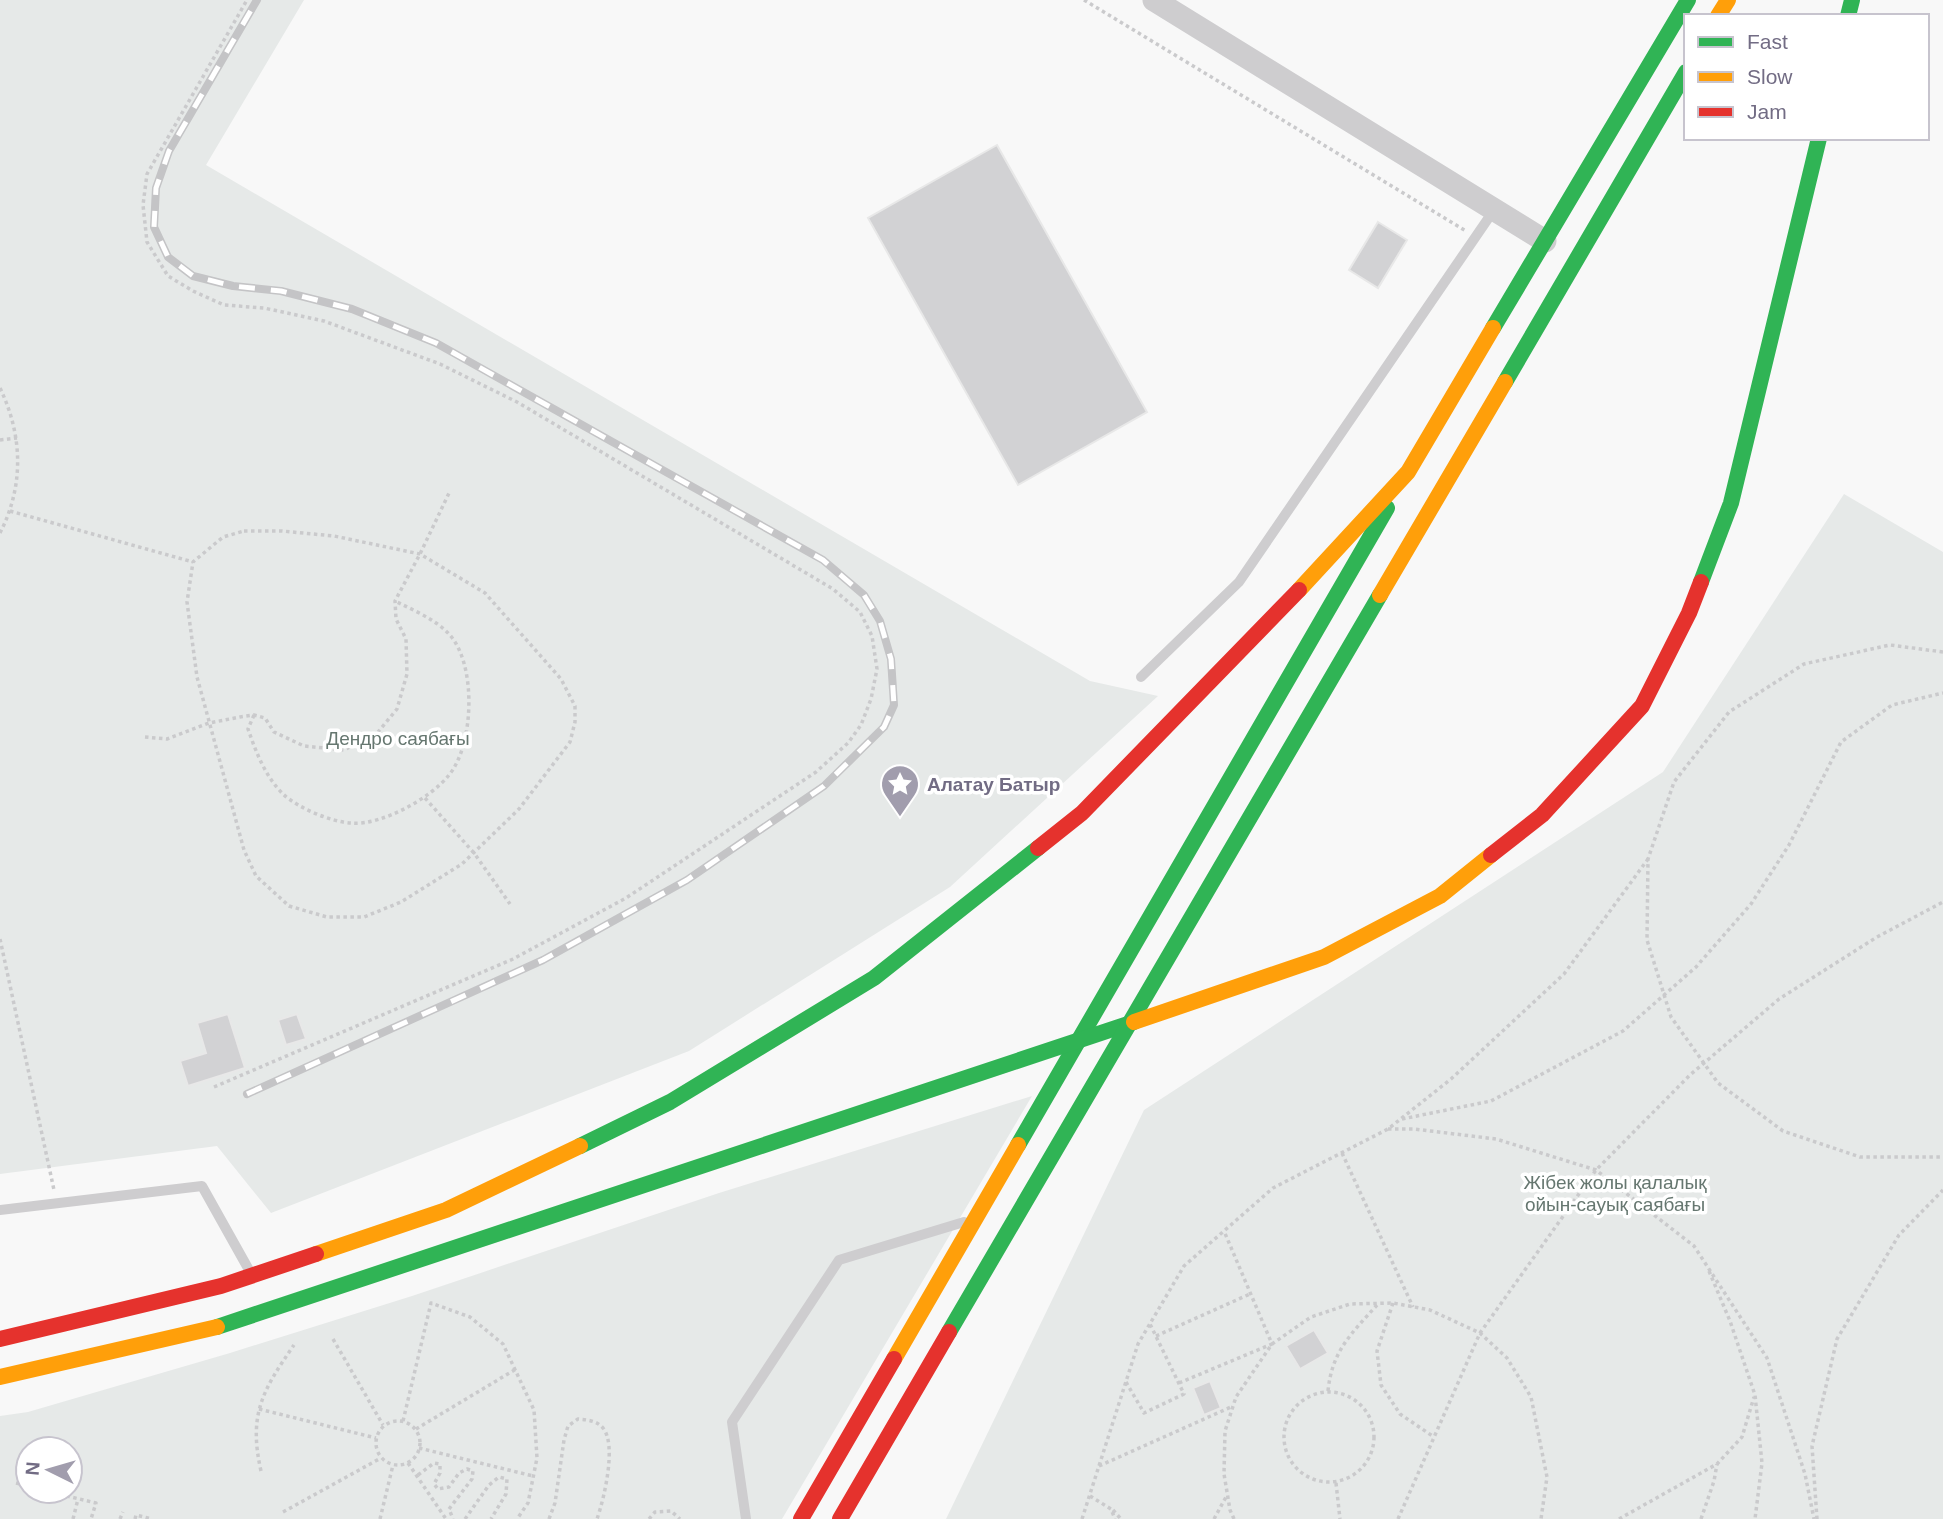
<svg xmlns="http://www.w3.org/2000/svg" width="1943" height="1519" viewBox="0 0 1943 1519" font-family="Helvetica,sans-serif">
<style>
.green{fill:#e6e9e8;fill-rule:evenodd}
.building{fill:#d2d2d4;stroke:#e8e8e8;stroke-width:2}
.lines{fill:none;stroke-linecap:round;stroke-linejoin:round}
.path{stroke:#cacacc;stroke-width:3.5;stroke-dasharray:3.5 3.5;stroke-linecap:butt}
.lane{stroke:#cecdcf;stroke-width:10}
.street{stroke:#cecdcf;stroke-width:23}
.fast{stroke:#30b455;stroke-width:16}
.slow{stroke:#ff9f0a;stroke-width:16}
.jam{stroke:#e5322d;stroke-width:16}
.rail-casing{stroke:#c4c4c6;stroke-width:8}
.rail{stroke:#fff;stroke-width:5;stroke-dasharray:16;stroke-linecap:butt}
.labels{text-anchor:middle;stroke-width:7;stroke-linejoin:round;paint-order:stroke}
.park-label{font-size:19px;fill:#667770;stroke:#fff}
.poi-label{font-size:19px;font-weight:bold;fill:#726c84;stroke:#fff;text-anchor:start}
</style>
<rect width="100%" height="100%" fill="#f8f8f8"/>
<g class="green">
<path d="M 0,0 L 304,0 L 206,165 L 1090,681 L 1158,696 L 950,887 L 689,1051 L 271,1213 L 217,1146 L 0,1174 Z"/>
<path d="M 1844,494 L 1943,552 L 1943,1519 L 946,1519 L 1144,1110 L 1663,772 Z"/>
<path d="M 1032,1096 L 782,1519 L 0,1519 L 0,1416 L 28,1412 L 230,1353 L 412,1296 L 719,1193 ZM 28,1449 L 70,1449 L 70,1491 L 28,1491 Z"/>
</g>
<g class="building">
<path d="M 997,145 L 1147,412 L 1018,485 L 868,218 Z"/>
<path d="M 1378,222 L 1407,240 L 1378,288 L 1349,270 Z"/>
<path d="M 228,1014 L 245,1068 L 188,1086 L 180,1061 L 206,1053 L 197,1023 Z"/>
<path d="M 297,1014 L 306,1039 L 286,1045 L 278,1020 Z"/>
<path d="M 1314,1330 L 1328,1353 L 1300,1369 L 1286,1346 Z"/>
<path d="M 1210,1381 L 1221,1408 L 1204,1415 L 1193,1388 Z"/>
</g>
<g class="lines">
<g class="path">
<path d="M 1084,0 L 1466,231"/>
<path d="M 0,388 C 23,436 24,486 0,533"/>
<path d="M 0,440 L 17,438"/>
<path d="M 10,511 L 193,562"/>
<path d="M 244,531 L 282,531 L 334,536 L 420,554 L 485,593 L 561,679 L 575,706 L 575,722 L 570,742 L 519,809 L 462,864 L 401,902 L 364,917 L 327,917 L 289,906 L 256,876 L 244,850 L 197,677 L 187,602 L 193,562 L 223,537 Z"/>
<path d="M 1943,652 L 1890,645 L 1804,664 L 1729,712 L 1674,782 L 1648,859 L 1647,940 L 1671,1017 L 1718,1083 L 1783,1131 L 1860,1157 L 1943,1157"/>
<path d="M 254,715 L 248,729 C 256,752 265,776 283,794 C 298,808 331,822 351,823 C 381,826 431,798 449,775 C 474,745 477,664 449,634 C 435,619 413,610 395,601"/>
<path d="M 145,737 L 167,739 L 209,723 L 240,717 L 254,715 L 265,718 L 274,732 L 304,746 L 344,750 L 378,732 L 397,709 L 407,674 L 406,639 L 396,619 L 395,601 L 420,554 L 450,491"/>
<path d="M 425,798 L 474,853 L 510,904"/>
<path d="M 0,939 L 54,1190"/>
<path d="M 214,1087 L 513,959 L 626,898 L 816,772 L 848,743 L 861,725 L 871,699 L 877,669 L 872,636 L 860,612 L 833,589 L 517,402 L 440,364 L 324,321 L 264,308 L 224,305 L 193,291 L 168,276 L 147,242 L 143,205 L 147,174 L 247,0"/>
<path d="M 1402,1119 L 1491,1101 L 1623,1031 L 1696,967 L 1751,904 L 1789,845 L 1841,742 L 1892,705 L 1943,693"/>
<path d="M 1388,1129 L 1414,1129 L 1496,1139 L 1596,1170 L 1694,1246 L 1767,1358 L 1805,1474 L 1814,1519"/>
<path d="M 1342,1153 L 1413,1307"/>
<path d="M 1709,1271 L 1730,1321 L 1755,1395 L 1762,1463 L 1755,1519"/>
<path d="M 1393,1303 L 1377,1351 L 1381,1385 L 1400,1414 L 1434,1437"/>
<path d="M 1156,1336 L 1250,1294"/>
<path d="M 333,1339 L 383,1425"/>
<path d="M 1126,1382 L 1144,1413 L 1184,1394 L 1150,1324"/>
<path d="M 1179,1383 L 1272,1344 L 1224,1231"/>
<path d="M 1328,1391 C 1332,1351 1351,1334 1377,1305"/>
<circle cx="1329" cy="1437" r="45"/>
<path d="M 259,1409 L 376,1438"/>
<circle cx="398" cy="1443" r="22"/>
<path d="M 403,1421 L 431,1303 L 470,1317 L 503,1344 L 534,1410 L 537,1458 L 528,1503 L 517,1519"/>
<path d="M 416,1429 L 516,1369"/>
<path d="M 419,1448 L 533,1476"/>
<path d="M 408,1463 L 446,1519"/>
<path d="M 1099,1466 L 1231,1407"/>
<path d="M 261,1471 C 248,1414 263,1390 294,1345"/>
<path d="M 418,1475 L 434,1463 L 440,1464 L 440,1473 L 434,1484 L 438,1489 L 449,1487 L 459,1473 L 467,1469 L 473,1471 L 472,1479 L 449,1509 L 453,1519"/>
<path d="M 16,1483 L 28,1486"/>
<path d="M 1336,1483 L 1340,1519"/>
<path d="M 46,1491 L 96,1503 L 91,1519"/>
<path d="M 1090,1496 L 1111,1509 L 1115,1519"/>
<path d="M 1113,1510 L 1121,1519"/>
<path d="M 283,1512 L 381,1458"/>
<path d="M 73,1519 L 78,1499"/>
<path d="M 120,1519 L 123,1512"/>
<path d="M 135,1519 L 136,1515 L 152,1519"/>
<path d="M 380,1519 L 393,1465"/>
<path d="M 465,1519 L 489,1485 L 499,1477 L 507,1479 L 506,1494 L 491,1519"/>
<path d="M 549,1519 L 555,1503 L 564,1440 L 568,1426 L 578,1419 C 587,1420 596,1420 603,1428 C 617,1445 604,1499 597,1519"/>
<path d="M 649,1519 L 655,1512 L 671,1511 L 680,1519"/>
<path d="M 1082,1519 L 1138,1344 L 1184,1266 L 1273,1188 L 1388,1129 L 1451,1079 L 1564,974 L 1648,859"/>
<path d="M 1214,1519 L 1226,1497"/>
<path d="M 1234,1519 L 1230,1510 L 1224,1474 L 1225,1431 L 1236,1397 L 1272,1344 L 1311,1317 L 1350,1304 L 1393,1303 L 1430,1310 L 1480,1333 L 1507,1358 L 1531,1397 L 1547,1477 L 1541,1519"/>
<path d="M 1398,1519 L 1480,1333 L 1596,1170 L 1690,1075 L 1779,999 L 1877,937 L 1943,902"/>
<path d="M 1619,1519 L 1717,1464 L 1742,1437 L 1754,1397"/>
<path d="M 1701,1519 L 1714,1481 L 1717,1464"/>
<path d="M 1817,1519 L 1812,1446 L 1837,1339 L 1899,1235 L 1943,1190"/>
</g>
<g class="lane">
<path d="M 1141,677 L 1239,582 L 1494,210"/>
<path d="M 0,1210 L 202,1186 L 249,1270"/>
<path d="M 746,1519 L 732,1422 L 839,1260 L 964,1222"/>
</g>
<path class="street" d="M 1154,0 L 1545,241"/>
<g class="fast">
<path d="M 1848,16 L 1852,0"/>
<path d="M 1493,328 L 1688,0"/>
<path d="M 1505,382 L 1686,72"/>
<path d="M 1701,582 L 1731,503 L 1819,138"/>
<path d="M 1018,1145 L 1387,508"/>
<path d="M 580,1146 L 670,1102 L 874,978 L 1038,848"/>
<path d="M 217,1327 L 1134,1022"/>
<path d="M 949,1332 L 1380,595"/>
</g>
<g class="slow">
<path d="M 1718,16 L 1728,0"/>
<path d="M 1299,590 L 1408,472 L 1493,328"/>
<path d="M 1380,595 L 1505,382"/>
<path d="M 1134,1022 L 1324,957 L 1440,896 L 1491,855"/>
<path d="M 316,1254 L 446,1210 L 580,1146"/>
<path d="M 894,1359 L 1018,1145"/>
<path d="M 0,1377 L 217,1327"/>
</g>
<g class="jam">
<path d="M 1038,848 L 1082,813 L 1299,590"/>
<path d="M 1491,855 L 1542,815 L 1642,706 L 1689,613 L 1701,582"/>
<path d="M 0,1339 L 221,1286 L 316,1254"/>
<path d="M 801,1519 L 894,1359"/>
<path d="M 840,1519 L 949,1332"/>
</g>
<defs>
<path id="rail" d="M 247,1094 L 543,960 L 687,880 L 824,786 L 884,727 L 894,705 L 891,659 L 880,621 L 864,595 L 823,560 L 436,343 L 352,309 L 281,291 L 233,286 L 193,276 L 168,257 L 154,227 L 156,188 L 169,151 L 257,0"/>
</defs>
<use href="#rail" class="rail-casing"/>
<use href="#rail" class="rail"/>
</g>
<defs>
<symbol id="sight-pin" viewBox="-11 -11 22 30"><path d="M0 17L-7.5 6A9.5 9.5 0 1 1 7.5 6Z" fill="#a19dad" stroke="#fff"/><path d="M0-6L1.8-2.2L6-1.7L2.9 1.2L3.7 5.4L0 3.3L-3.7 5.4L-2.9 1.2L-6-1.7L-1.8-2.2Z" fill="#fff"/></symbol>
</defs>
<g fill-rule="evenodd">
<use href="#sight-pin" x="878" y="762" width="44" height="60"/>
</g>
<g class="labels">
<g class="park-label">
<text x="398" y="745">Дендро саябағы</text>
<text x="1615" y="1189">Жібек жолы қалалық<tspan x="1615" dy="22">ойын-сауық саябағы</tspan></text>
</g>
<g class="poi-label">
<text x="927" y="791">Алатау Батыр</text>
</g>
</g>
<rect x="1684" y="14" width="245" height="126" fill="#ffffff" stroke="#c7c4ce" stroke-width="2"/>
<rect x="1698" y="37" width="35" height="10" fill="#30b455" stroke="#c7c4ce" stroke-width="2"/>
<text x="1747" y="49" font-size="21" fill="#726c84">Fast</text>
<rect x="1698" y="72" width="35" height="10" fill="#ff9f0a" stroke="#c7c4ce" stroke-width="2"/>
<text x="1747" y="84" font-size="21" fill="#726c84">Slow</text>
<rect x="1698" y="107" width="35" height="10" fill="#e5322d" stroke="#c7c4ce" stroke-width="2"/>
<text x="1747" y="119" font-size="21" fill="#726c84">Jam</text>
<g transform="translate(49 1470) rotate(275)"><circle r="33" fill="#ffffff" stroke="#c7c4ce" stroke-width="2"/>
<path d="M0-5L12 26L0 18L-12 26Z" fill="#a19dad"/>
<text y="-10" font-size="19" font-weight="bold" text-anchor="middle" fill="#726c84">N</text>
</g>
</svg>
